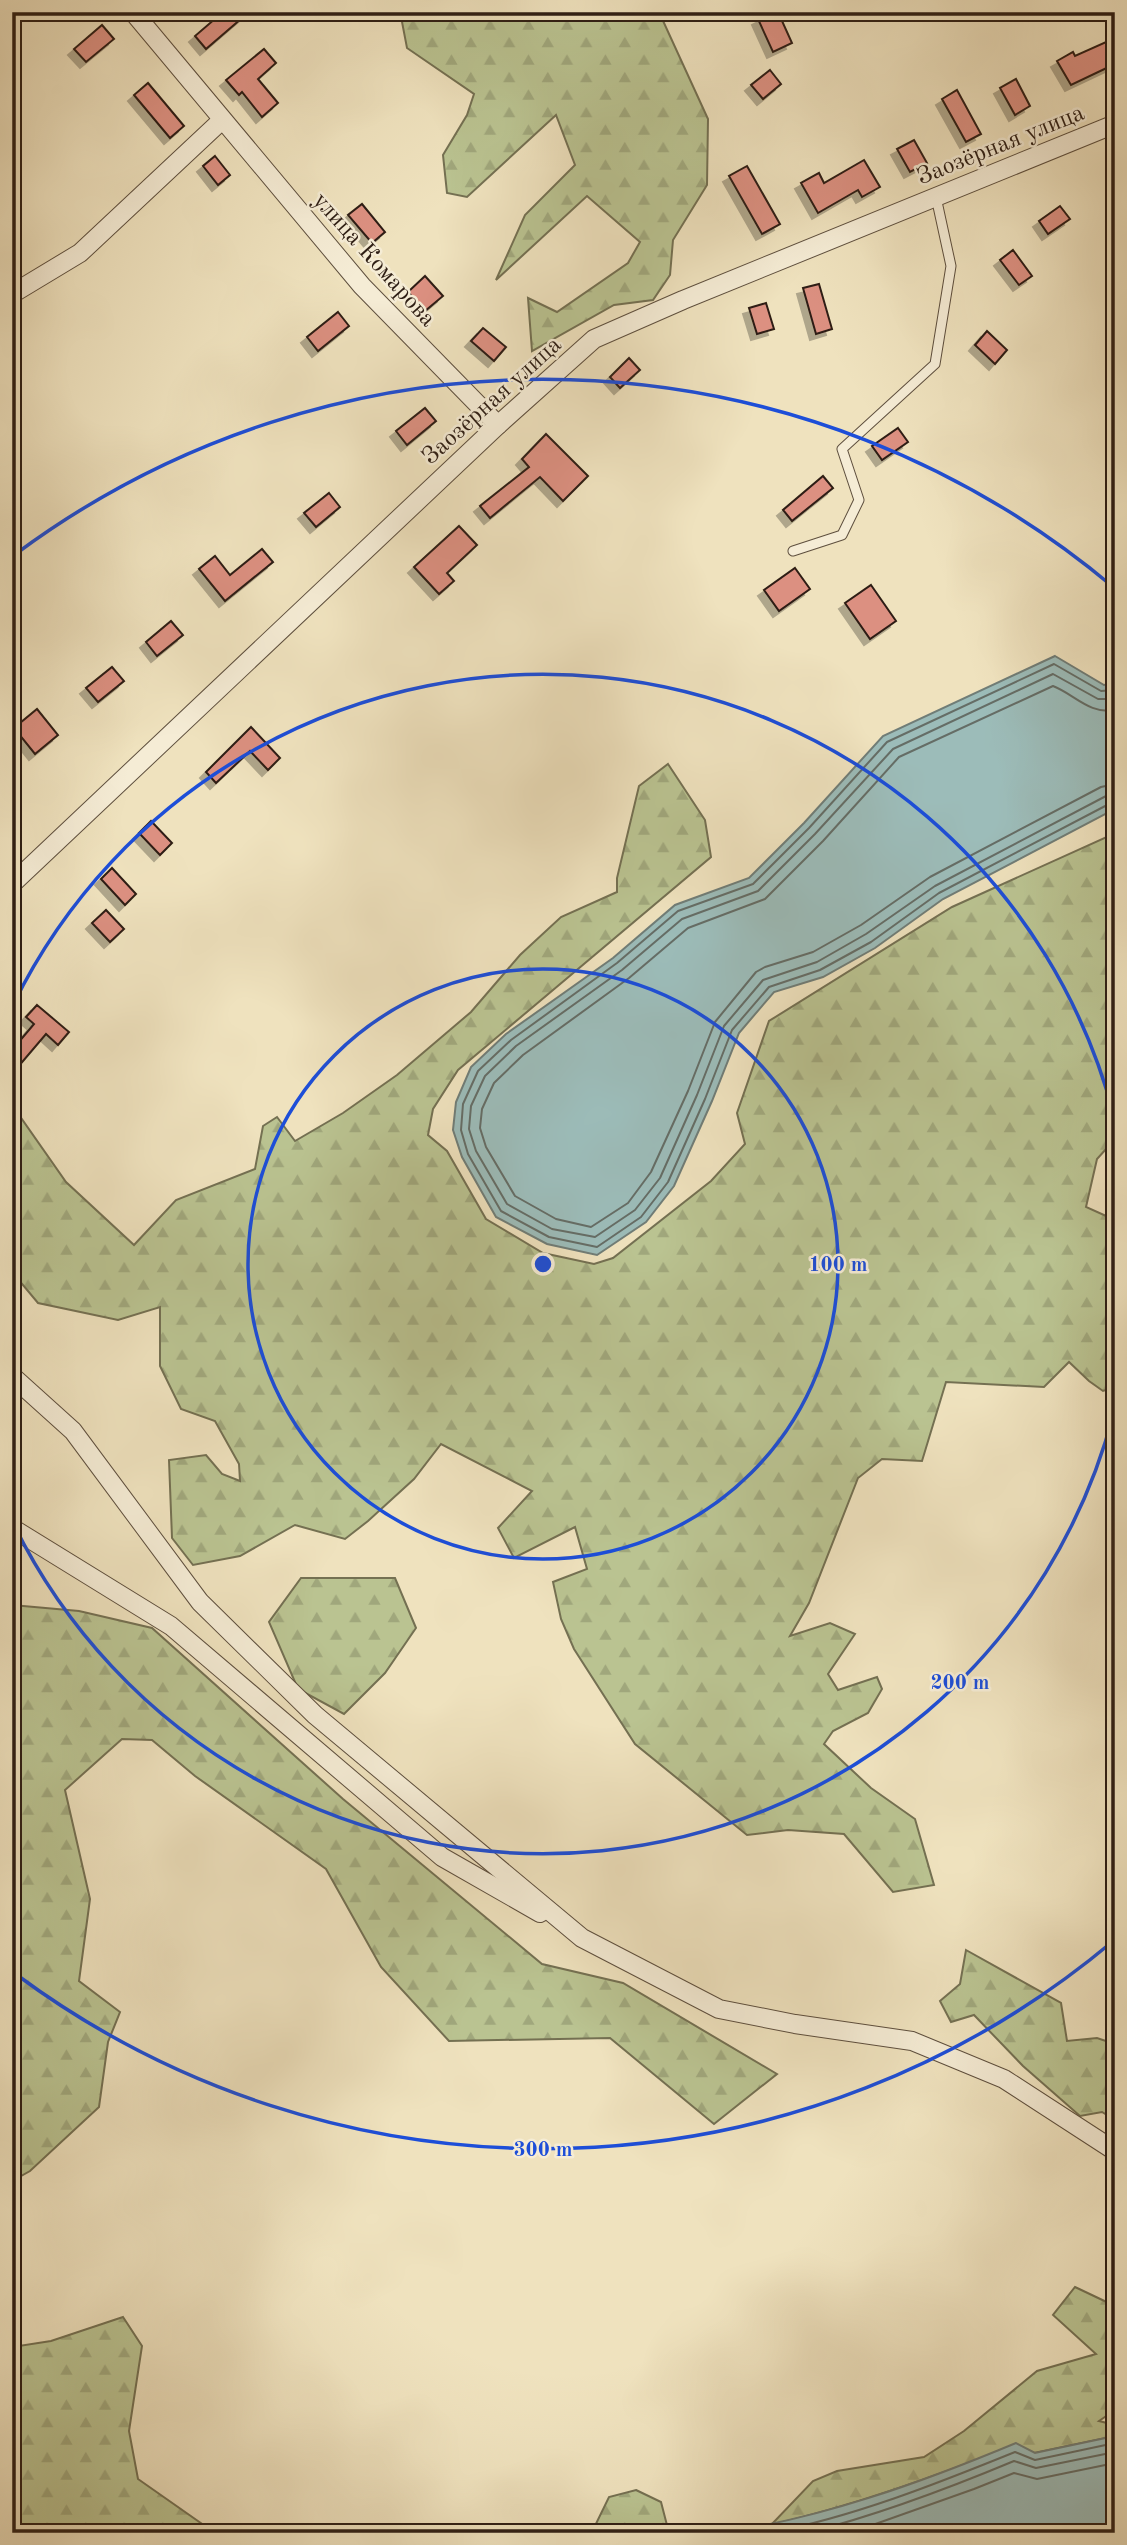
<svg xmlns="http://www.w3.org/2000/svg" width="1127" height="2545" viewBox="0 0 1127 2545" font-family="'Old Standard TT',serif">
<style>
.forest{fill:url(#forest-firs);stroke:#747052;stroke-width:2}
.water{fill:#9cbcb9;stroke:#707d77;stroke-width:2}
.lines{fill:none;stroke-linecap:round;stroke-linejoin:round}
.shore{stroke:#656d66;stroke-width:2}
.building{fill:#dc9081;stroke:#2e1e14;stroke-width:2;filter:url(#shadow)}
.service-casing{stroke:#5e4f3e;stroke-width:11}
.minor-casing{stroke:#5e4f3e;stroke-width:20}
.service{stroke:#f5ecd5;stroke-width:9}
.minor{stroke:#f5ecd5;stroke-width:18}
.ring{fill:none;stroke:#1d4ed8;stroke-width:3.5}
.labels{text-anchor:middle;stroke-width:5;stroke-linejoin:round;paint-order:stroke}
.street-label{font-size:24px;fill:#2e1e14;stroke:#f5ecd5}
.centre{fill:#1d4ed8;stroke:#f5ecd5;stroke-width:3.5}
.ring-label{font-size:21px;text-anchor:middle;font-weight:bold;fill:#1d4ed8;stroke:#f5ecd5;stroke-width:5;stroke-linejoin:round;paint-order:stroke}
</style>
<defs>
<pattern id="forest-firs" width="22" height="20" patternUnits="userSpaceOnUse" patternTransform="scale(1.75)"><rect width="22" height="20" fill="#bac391"/><path d="M5 1l3.5 6h-7zM16 11l3.5 6h-7z" fill="#a0a77c"/></pattern>
<filter id="shadow"><feDropShadow dx="-6" dy="6" stdDeviation="0" flood-color="#0004"/></filter>
</defs>
<rect width="100%" height="100%" fill="#efe2be"/>
<filter id="stains"><feTurbulence type="fractalNoise" baseFrequency=".00286" numOctaves="4"/><feColorMatrix values="0 0 0 0 .2 0 0 0 0 .09 0 0 0 0 .02 0 0 0 .5 -.17"/></filter>
<radialGradient id="worn" r=".72"><stop offset=".6" stop-color="#630" stop-opacity="0"/><stop offset="1" stop-color="#630" stop-opacity=".3"/></radialGradient>
<g class="forest">
<path d="M 414,12 L 659,12 L 708,119 L 707,185 L 673,240 L 670,275 L 653,300 L 614,305 L 532,351 L 528,298 L 557,312 L 628,263 L 640,242 L 587,196 L 496,280 L 525,215 L 575,165 L 556,115 L 467,197 L 447,193 L 443,155 L 467,115 L 474,94 L 407,48 L 402,22 Z"/>
<path d="M 668,764 L 705,820 L 711,857 L 458,1070 L 433,1109 L 428,1135 L 447,1151 L 486,1219 L 543,1253 L 594,1264 L 613,1258 L 711,1181 L 745,1144 L 737,1113 L 769,1021 L 952,907 L 1111,835 L 1115,844 L 1115,1139 L 1097,1159 L 1086,1207 L 1115,1220 L 1115,1387 L 1103,1391 L 1089,1381 L 1069,1362 L 1044,1387 L 946,1382 L 922,1461 L 882,1459 L 858,1478 L 809,1603 L 790,1636 L 830,1623 L 855,1634 L 828,1674 L 838,1690 L 877,1677 L 882,1689 L 868,1713 L 833,1731 L 824,1744 L 871,1788 L 915,1819 L 934,1885 L 893,1892 L 844,1834 L 788,1830 L 747,1835 L 635,1744 L 574,1649 L 561,1619 L 553,1582 L 587,1569 L 575,1527 L 514,1558 L 498,1528 L 532,1491 L 441,1444 L 414,1479 L 368,1521 L 345,1539 L 295,1525 L 240,1556 L 193,1565 L 172,1538 L 169,1460 L 206,1455 L 222,1474 L 240,1481 L 239,1464 L 215,1421 L 181,1409 L 160,1366 L 160,1307 L 118,1320 L 38,1303 L 12,1272 L 12,1105 L 66,1182 L 134,1245 L 176,1200 L 255,1169 L 263,1126 L 277,1117 L 295,1141 L 343,1113 L 397,1075 L 471,1012 L 520,955 L 561,917 L 617,892 L 617,878 L 639,786 Z"/>
<path d="M 301,1578 L 395,1578 L 416,1628 L 385,1673 L 344,1714 L 298,1689 L 269,1622 Z"/>
<path d="M 12,1605 L 79,1611 L 152,1628 L 343,1799 L 542,1964 L 623,1983 L 777,2074 L 714,2124 L 610,2038 L 449,2041 L 381,1967 L 326,1869 L 195,1776 L 152,1740 L 122,1739 L 65,1790 L 90,1899 L 79,1981 L 120,2012 L 108,2042 L 99,2107 L 30,2171 L 12,2181 Z"/>
<path d="M 966,1950 L 1061,2003 L 1067,2041 L 1097,2038 L 1115,2044 L 1115,2120 L 1102,2112 L 1080,2116 L 1023,2066 L 974,2015 L 951,2022 L 940,2001 L 960,1984 Z"/>
<path d="M 1075,2287 L 1115,2306 L 1115,2410 L 1099,2421 L 1115,2425 L 1115,2436 L 1034,2453 L 1016,2444 C 936,2477 855,2505 771,2525 L 813,2481 L 837,2471 L 924,2457 L 964,2431 L 1037,2371 L 1096,2354 L 1053,2315 Z"/>
<path d="M 123,2317 L 142,2346 L 129,2431 L 138,2479 L 215,2533 L 12,2533 L 12,2347 L 51,2341 Z"/>
<path d="M 636,2490 L 661,2502 L 669,2533 L 574,2533 L 575,2528 L 592,2532 L 609,2497 Z"/>
</g>
<g class="water">
<path d="M 1055,656 L 1104,685 L 1115,683 L 1115,809 L 943,899 L 875,948 L 823,977 L 774,992 L 739,1033 L 712,1101 L 674,1186 L 646,1222 L 597,1255 L 547,1244 L 496,1217 L 462,1157 L 453,1130 L 456,1102 L 471,1067 L 506,1034 L 613,958 L 675,905 L 749,878 L 804,823 L 883,736 Z"/>
<path d="M 1115,2436 L 1115,2533 L 720,2533 C 823,2518 920,2483 1016,2443 L 1035,2453 Z"/>
</g>
<g class="lines">
<g class="shore">
<path d="M 1115,690 L 1101,691 L 1054,664 L 887,742 L 809,828 L 753,884 L 678,911 L 617,963 L 511,1040 L 478,1071 L 463,1104 L 461,1130 L 468,1154 L 501,1211 L 549,1237 L 597,1247 L 641,1217 L 668,1182 L 705,1099 L 732,1030 L 769,987 L 820,970 L 871,942 L 939,893 L 1109,804 L 1115,804"/>
<path d="M 1115,699 L 1098,699 L 1053,674 L 893,749 L 815,834 L 758,891 L 682,919 L 622,970 L 516,1046 L 485,1076 L 471,1106 L 469,1129 L 476,1151 L 507,1204 L 552,1229 L 595,1237 L 635,1210 L 660,1178 L 697,1095 L 724,1026 L 763,980 L 817,962 L 866,934 L 935,886 L 1106,796 L 1115,795"/>
<path d="M 1115,710 C 1090,715 1074,694 1053,686 L 899,757 L 823,841 L 765,899 L 688,928 L 629,978 L 523,1055 L 494,1083 L 482,1109 L 480,1128 L 486,1147 L 515,1196 L 556,1219 L 591,1227 L 628,1203 L 651,1172 L 688,1091 L 715,1022 L 756,972 L 765,967 L 813,952 L 861,925 L 930,877 L 1101,787 L 1115,784"/>
<path d="M 769,2533 C 853,2517 936,2484 1015,2452 L 1035,2460 L 1115,2443"/>
<path d="M 807,2533 C 878,2515 947,2489 1014,2461 L 1036,2468 L 1115,2452"/>
<path d="M 850,2533 L 974,2489 L 1014,2473 L 1037,2479 L 1115,2463"/>
</g>
</g>
<g class="building">
<path d="M 223,12 L 249,12 L 206,49 L 195,36 Z"/>
<path d="M 772,12 L 778,12 L 792,43 L 773,52 L 758,19 Z"/>
<path d="M 102,25 L 114,39 L 86,62 L 74,49 Z"/>
<path d="M 1115,38 L 1115,64 L 1071,85 L 1057,61 L 1073,52 L 1075,56 Z"/>
<path d="M 264,49 L 276,63 L 258,79 L 278,103 L 262,117 L 242,92 L 239,95 L 226,80 Z"/>
<path d="M 770,70 L 781,84 L 763,99 L 751,85 Z"/>
<path d="M 1016,79 L 1030,106 L 1015,115 L 1000,88 Z"/>
<path d="M 148,83 L 184,126 L 170,138 L 134,95 Z"/>
<path d="M 957,90 L 981,134 L 966,142 L 942,99 Z"/>
<path d="M 914,140 L 927,163 L 910,172 L 897,149 Z"/>
<path d="M 215,156 L 230,175 L 218,185 L 203,166 Z"/>
<path d="M 864,160 L 880,187 L 862,197 L 858,190 L 818,213 L 801,183 L 819,173 L 824,183 Z"/>
<path d="M 747,166 L 780,224 L 762,234 L 729,176 Z"/>
<path d="M 362,204 L 385,232 L 372,243 L 348,215 Z"/>
<path d="M 1060,206 L 1070,219 L 1048,234 L 1039,221 Z"/>
<path d="M 1013,250 L 1032,276 L 1019,285 L 1000,260 Z"/>
<path d="M 425,276 L 443,296 L 425,311 L 408,292 Z"/>
<path d="M 819,284 L 832,329 L 816,334 L 803,288 Z"/>
<path d="M 766,303 L 774,329 L 757,334 L 749,308 Z"/>
<path d="M 338,312 L 349,326 L 318,351 L 307,337 Z"/>
<path d="M 483,328 L 506,347 L 494,361 L 471,341 Z"/>
<path d="M 987,331 L 1007,350 L 995,364 L 975,345 Z"/>
<path d="M 629,358 L 640,370 L 620,388 L 610,377 Z"/>
<path d="M 425,408 L 436,421 L 407,445 L 396,431 Z"/>
<path d="M 898,428 L 908,442 L 882,460 L 872,446 Z"/>
<path d="M 546,434 L 588,476 L 563,501 L 540,477 L 490,518 L 480,506 L 529,467 L 522,459 Z"/>
<path d="M 823,476 L 833,488 L 792,521 L 783,510 Z"/>
<path d="M 329,493 L 340,507 L 316,527 L 304,513 Z"/>
<path d="M 459,526 L 477,545 L 447,573 L 454,581 L 439,594 L 414,567 Z"/>
<path d="M 262,549 L 273,562 L 225,601 L 199,569 L 215,556 L 230,575 Z"/>
<path d="M 795,568 L 810,589 L 779,611 L 764,590 Z"/>
<path d="M 871,585 L 896,621 L 870,639 L 845,603 Z"/>
<path d="M 171,621 L 183,635 L 157,656 L 146,642 Z"/>
<path d="M 112,667 L 124,681 L 98,702 L 86,688 Z"/>
<path d="M 37,709 L 58,735 L 35,754 L 14,728 Z"/>
<path d="M 251,727 L 280,758 L 268,770 L 250,751 L 216,783 L 206,772 Z"/>
<path d="M 151,821 L 172,843 L 160,855 L 139,833 Z"/>
<path d="M 112,868 L 136,894 L 125,905 L 101,879 Z"/>
<path d="M 106,910 L 124,929 L 110,942 L 92,923 Z"/>
<path d="M 37,1005 L 69,1032 L 58,1045 L 46,1034 L 12,1074 L 12,1050 L 34,1024 L 26,1017 Z"/>
</g>
<g class="lines">
<defs>
<path id="service" d="M 793,551 L 842,535 L 859,500 L 842,449 L 935,364 L 951,266 L 936,197"/>
<g id="minor">
<path d="M 133,12 L 362,286 L 498,425"/>
<path d="M 12,294 L 80,253 L 222,120"/>
<path d="M 12,884 L 498,425 L 594,339 L 683,300 L 1115,124"/>
<path d="M 12,1376 L 73,1431 L 200,1602 L 315,1715 L 582,1938 L 719,2009 L 795,2024 L 912,2041 L 1004,2079 L 1115,2151"/>
<path d="M 12,1528 L 171,1626 L 442,1857 L 540,1913"/>
</g>
</defs>
<use href="#service" class="service-casing"/>
<use href="#minor" class="minor-casing"/>
<use href="#service" class="service"/>
<use href="#minor" class="minor"/>
</g>
<g class="ring">
<circle cx="543" cy="1264" r="295"/>
<path d="M1114 1412A590 590 0 0 1 13 1523M13 1005A590 590 0 0 1 1114 1116"/>
<path d="M1112 1942A885 885 0 0 1 17 1975M17 553A885 885 0 0 1 1112 586"/>
</g>
<g class="labels">
<g class="street-label">
<text transform="translate(1000 144) rotate(-22)" y="8">Заозёрная улица</text>
<text transform="translate(375 259) rotate(48)" y="8">улица Комарова</text>
<text transform="translate(491 400) rotate(-42)" y="8">Заозёрная улица</text>
</g>
</g>
<circle cx="543" cy="1264" r="10" class="centre"/>
<g class="ring-label">
<text x="838" y="1271">100 m</text>
<text x="960" y="1689">200 m</text>
<text x="543" y="2156">300 m</text>
</g>
<rect width="1127" height="2545" fill="none" stroke="#efe2be" stroke-width="42"/>
<rect x="14" y="14" width="1099" height="2517" fill="none" stroke="#2e1e14" stroke-width="3.5"/>
<rect x="21" y="21" width="1085" height="2503" fill="none" stroke="#2e1e14" stroke-width="2"/>
<rect width="100%" height="100%" filter="url(#stains)"/>
<rect width="100%" height="100%" fill="url(#worn)"/>
</svg>
